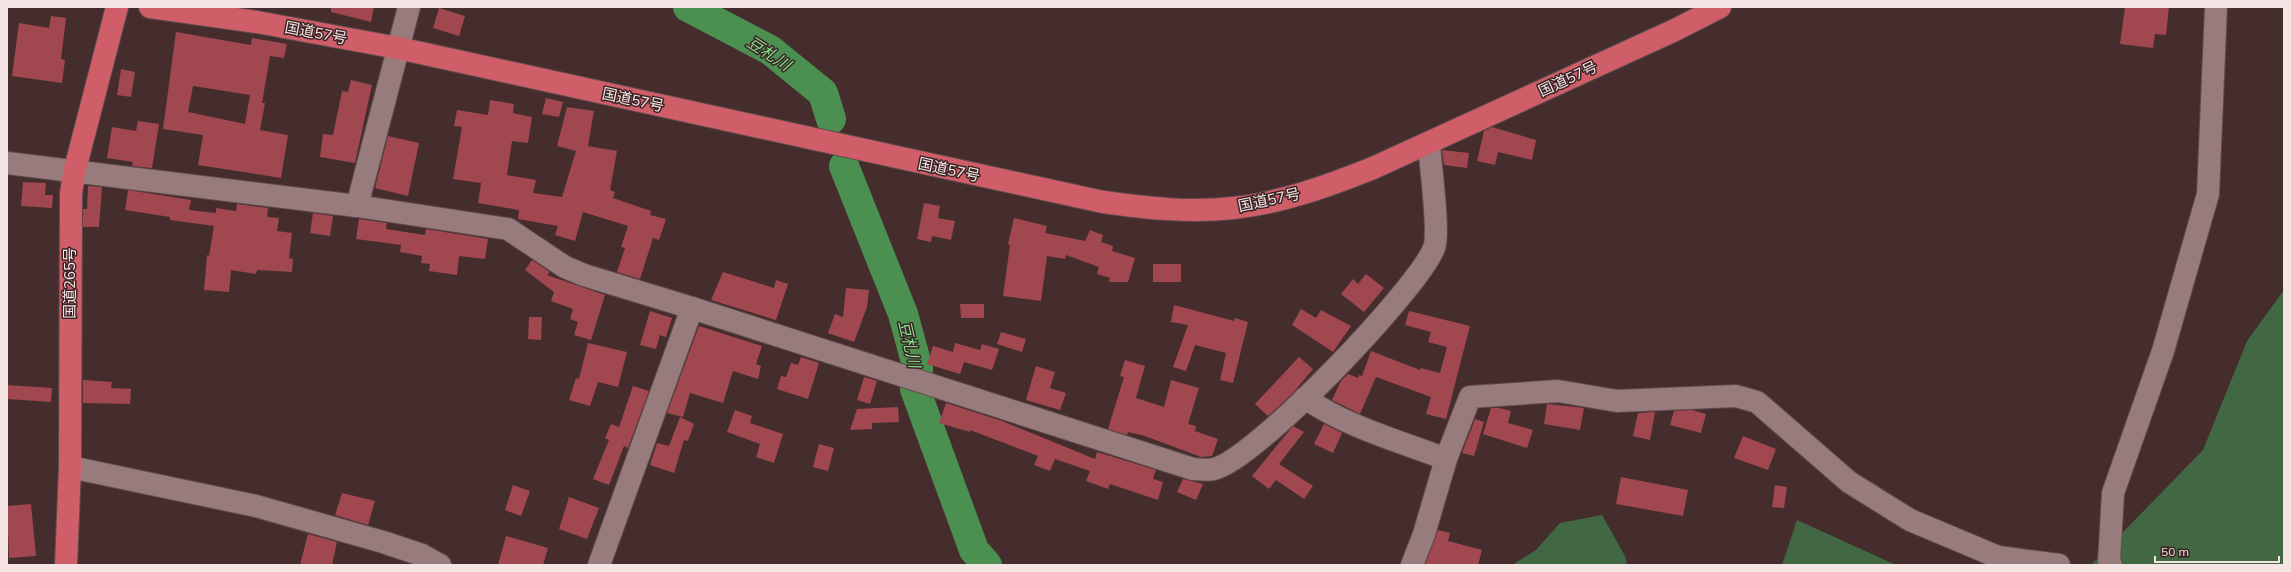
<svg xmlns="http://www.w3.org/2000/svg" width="2291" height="572" viewBox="0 0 2291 572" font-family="Mulish,'Noto Sans JP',sans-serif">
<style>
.green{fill:#416843}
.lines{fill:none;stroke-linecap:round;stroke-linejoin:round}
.river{stroke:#4b9050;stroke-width:30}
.building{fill:#a04750;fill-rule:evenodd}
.minor-casing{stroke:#5f4b4c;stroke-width:24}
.highway-casing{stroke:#5f4b4c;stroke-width:24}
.minor{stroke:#987b7c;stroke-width:22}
.highway{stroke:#d05e69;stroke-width:22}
.labels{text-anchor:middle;stroke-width:3;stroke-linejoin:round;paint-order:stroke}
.street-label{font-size:15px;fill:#f4e4e4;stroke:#3a2324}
.water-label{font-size:16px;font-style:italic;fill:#87e38d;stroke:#3a2324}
</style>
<rect width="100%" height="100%" fill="#452d2e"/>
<g class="green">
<path d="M 2284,290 L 2284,565 L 2091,565 L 2203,450 L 2247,341 Z"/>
<path d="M 1602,515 L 1625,556 L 1627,565 L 1512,565 L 1536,550 L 1560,523 Z"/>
<path d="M 1797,520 L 1896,565 L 1782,565 Z"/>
</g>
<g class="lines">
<g class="river">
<path d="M 688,7 L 770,50 L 823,93 L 831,119"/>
<path d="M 844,166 L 903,314 L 918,369 L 915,389 L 974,550 L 987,565"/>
</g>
</g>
<g class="building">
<path d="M 331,7 L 374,7 L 371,22 L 331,12 Z"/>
<path d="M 2125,7 L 2169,7 L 2166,35 L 2155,34 L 2153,48 L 2120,44 Z"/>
<path d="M 439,8 L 465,16 L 459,36 L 433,28 Z"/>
<path d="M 51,16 L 66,18 L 61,59 L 65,60 L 62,83 L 12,76 L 19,23 L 49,28 Z"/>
<path d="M 176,32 L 251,45 L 252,38 L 287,44 L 284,58 L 270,56 L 262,103 L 265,103 L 260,130 L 288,135 L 281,178 L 198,165 L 203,135 L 163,129 ZM 193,86 L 250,95 L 245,124 L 188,112 Z"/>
<path d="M 121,69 L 135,72 L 131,97 L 117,95 Z"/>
<path d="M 351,80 L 372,85 L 355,163 L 320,157 L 323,134 L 333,135 L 342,91 L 348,92 Z"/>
<path d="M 546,98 L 563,102 L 559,117 L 542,114 Z"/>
<path d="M 490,100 L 514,104 L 513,113 L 532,117 L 528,143 L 512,141 L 507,175 L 536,180 L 533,193 L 562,197 L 576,151 L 557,146 L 567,107 L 594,111 L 588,146 L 617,151 L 610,190 L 615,192 L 613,198 L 651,211 L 650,215 L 666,219 L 659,240 L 653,238 L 640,279 L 617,272 L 625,248 L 621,247 L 628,226 L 583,212 L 575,241 L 555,235 L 558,226 L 518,219 L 519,210 L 478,203 L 481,183 L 453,179 L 462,127 L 454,126 L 457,110 L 488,115 Z"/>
<path d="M 138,121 L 159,124 L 152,168 L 132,166 L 133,162 L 107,158 L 112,127 L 136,131 Z"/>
<path d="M 1492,127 L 1536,140 L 1532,160 L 1498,152 L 1495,165 L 1477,161 L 1484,131 Z"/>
<path d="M 388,136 L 419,143 L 408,196 L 375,188 Z"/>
<path d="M 1442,150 L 1469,153 L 1467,168 L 1444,165 Z"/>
<path d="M 23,182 L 46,183 L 45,195 L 53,195 L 52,208 L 21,206 Z"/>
<path d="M 88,186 L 102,187 L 99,227 L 83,227 L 83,209 L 87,209 Z"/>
<path d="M 128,190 L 191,200 L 189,210 L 216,213 L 216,208 L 236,211 L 237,204 L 268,208 L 267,217 L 279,218 L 277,231 L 292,233 L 289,258 L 293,259 L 292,272 L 257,270 L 256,274 L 231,270 L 229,292 L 204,290 L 207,255 L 209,256 L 214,226 L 170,220 L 170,217 L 125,210 Z"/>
<path d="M 924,203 L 940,206 L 938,218 L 955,221 L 951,240 L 932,236 L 931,242 L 917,239 Z"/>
<path d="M 313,213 L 333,216 L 330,236 L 310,233 Z"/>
<path d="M 1014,218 L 1047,226 L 1045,233 L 1085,241 L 1090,230 L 1103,235 L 1101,242 L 1113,246 L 1112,251 L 1135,258 L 1128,282 L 1109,282 L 1110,278 L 1097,274 L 1099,267 L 1066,255 L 1065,259 L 1047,256 L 1041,301 L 1003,296 L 1010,245 L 1008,244 Z"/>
<path d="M 359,219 L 387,223 L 386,229 L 425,235 L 426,229 L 488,239 L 485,259 L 459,256 L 457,275 L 429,271 L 430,264 L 421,263 L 422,256 L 400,252 L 401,245 L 356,239 Z"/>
<path d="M 532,260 L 550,272 L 547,275 L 605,295 L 591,340 L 574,335 L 578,322 L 570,319 L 573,309 L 551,301 L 554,292 L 525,270 Z"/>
<rect x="1153" y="264" width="28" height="18"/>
<path d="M 723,272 L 774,288 L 776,280 L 788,284 L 776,320 L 711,300 Z"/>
<path d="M 1366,274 L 1384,288 L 1364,312 L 1341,294 L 1353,279 L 1358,284 Z"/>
<path d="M 846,288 L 869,290 L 867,307 L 854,342 L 828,333 L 835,314 L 843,317 Z"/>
<path d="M 960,304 L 984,304 L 984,318 L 961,318 Z"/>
<path d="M 1174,305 L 1234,321 L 1235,318 L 1248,322 L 1233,383 L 1220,380 L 1226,353 L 1195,345 L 1186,371 L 1173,367 L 1188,325 L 1171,322 Z"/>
<path d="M 1301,309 L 1316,318 L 1321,310 L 1351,326 L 1333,352 L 1292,325 Z"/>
<path d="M 650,311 L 672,318 L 666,337 L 660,335 L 656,349 L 640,345 Z"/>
<path d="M 1409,311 L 1470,326 L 1446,419 L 1426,414 L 1431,397 L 1376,377 L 1360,414 L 1332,400 L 1341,381 L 1348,374 L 1358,378 L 1359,375 L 1362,376 L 1371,351 L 1420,370 L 1421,368 L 1440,373 L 1447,347 L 1428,342 L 1431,332 L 1405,325 Z"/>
<path d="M 529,317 L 542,317 L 541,340 L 528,339 Z"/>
<path d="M 699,326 L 762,346 L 756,364 L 761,366 L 758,379 L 733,371 L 723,403 L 690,393 L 683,417 L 667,413 Z"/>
<path d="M 1001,332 L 1026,339 L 1022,352 L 997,344 Z"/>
<path d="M 588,343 L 627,352 L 618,387 L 598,382 L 590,406 L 569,400 L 576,378 L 579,379 Z"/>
<path d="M 955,343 L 980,350 L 982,344 L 999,349 L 992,370 L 964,362 L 960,374 L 927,364 L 933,346 L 953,352 Z"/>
<path d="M 801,357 L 819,363 L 808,399 L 777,389 L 781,376 L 786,377 L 791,363 L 798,365 Z"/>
<path d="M 1299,357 L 1313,369 L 1293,393 L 1268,416 L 1255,404 Z"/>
<path d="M 1125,360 L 1145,366 L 1136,398 L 1164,407 L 1171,380 L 1199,388 L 1188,424 L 1196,426 L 1195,431 L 1218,439 L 1212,456 L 1201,457 L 1145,436 L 1128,432 L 1127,435 L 1108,429 L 1124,377 L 1120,376 Z"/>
<path d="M 1036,366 L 1055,372 L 1050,388 L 1066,393 L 1060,410 L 1026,400 Z"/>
<path d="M 864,377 L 877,381 L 870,404 L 857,400 Z"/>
<path d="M 83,380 L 112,382 L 111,388 L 131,389 L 130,404 L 83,403 Z"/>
<path d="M 7,385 L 52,388 L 51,402 L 7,399 Z"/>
<path d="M 633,386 L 649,391 L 628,448 L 624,446 L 609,485 L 593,479 L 609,440 L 605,438 L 611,424 L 619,427 Z"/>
<path d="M 946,403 L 1002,421 L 1095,459 L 1097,452 L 1156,470 L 1153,479 L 1163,482 L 1158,500 L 1110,484 L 1108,489 L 1086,481 L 1090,471 L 1055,459 L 1050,471 L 1034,465 L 1038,456 L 970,430 L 970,432 L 939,423 Z"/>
<path d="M 1547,404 L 1584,408 L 1580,430 L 1544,424 Z"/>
<path d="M 898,407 L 899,422 L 872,423 L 872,429 L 850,430 L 857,409 Z"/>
<path d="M 1491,408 L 1499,408 L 1511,411 L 1508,423 L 1533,430 L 1527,448 L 1483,434 Z"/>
<path d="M 735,410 L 752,416 L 750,423 L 783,434 L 774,463 L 756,457 L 760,444 L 727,432 Z"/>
<path d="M 1692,410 L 1706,414 L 1701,433 L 1670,425 L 1674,411 Z"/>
<path d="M 1655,412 L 1650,440 L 1633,436 L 1638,413 Z"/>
<path d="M 680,417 L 694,424 L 688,441 L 684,440 L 674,473 L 650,465 L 657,443 L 669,446 Z"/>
<path d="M 1475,419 L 1484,422 L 1474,456 L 1462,453 Z"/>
<path d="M 1324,424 L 1342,433 L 1333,453 L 1314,444 Z"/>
<path d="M 1293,426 L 1304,432 L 1279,464 L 1313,486 L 1304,499 L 1276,480 L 1269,489 L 1252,476 Z"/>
<path d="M 1743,436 L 1776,449 L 1768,470 L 1734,458 Z"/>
<path d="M 819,444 L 834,448 L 828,471 L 813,467 Z"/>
<path d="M 1621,477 L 1688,490 L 1683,516 L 1616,504 Z"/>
<path d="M 1183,479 L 1203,484 L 1196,500 L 1177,492 Z"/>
<path d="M 513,485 L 530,491 L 521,516 L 505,510 Z"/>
<path d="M 1775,485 L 1787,487 L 1784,508 L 1772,507 Z"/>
<path d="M 342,493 L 375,501 L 368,525 L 335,515 Z"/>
<path d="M 569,497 L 599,508 L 587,539 L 559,529 Z"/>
<path d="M 31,504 L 36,556 L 9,558 L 7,506 Z"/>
<path d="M 1438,530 L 1450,533 L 1448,541 L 1482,550 L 1478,565 L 1425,565 Z"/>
<path d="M 308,534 L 337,542 L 332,565 L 300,565 Z"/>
<path d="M 506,536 L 548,548 L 543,565 L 498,565 Z"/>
</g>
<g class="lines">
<defs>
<g id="minor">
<path d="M 7,163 L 357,206 L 508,229 L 565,267 L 584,275 L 692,308 L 1193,469 C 1199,469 1207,471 1214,469 C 1255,460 1418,289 1434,248 C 1440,233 1430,163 1429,143"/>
<path d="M 357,206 L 409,7"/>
<path d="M 1305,398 C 1347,427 1399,441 1446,459"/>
<path d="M 70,467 L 256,506 L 383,542 L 422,555 L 440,565"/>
<path d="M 599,565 L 692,308"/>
<path d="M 1412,565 L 1424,534 L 1446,459 L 1470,397 L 1558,391 L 1617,401 L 1736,396 L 1757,402 L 1849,482 L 1910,520 L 1998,557 L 2059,565"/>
<path d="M 2111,565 L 2109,562 L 2113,493 L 2163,351 L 2208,194 L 2216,7"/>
</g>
<g id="highway">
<path d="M 150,7 L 257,22 L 398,48 L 1103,202 C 1146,208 1190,213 1233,208 C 1281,203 1328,186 1373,168 L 1675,30 L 1720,7"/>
<path d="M 66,565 L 70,467 L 71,194 L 74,173 L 117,7"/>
</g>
</defs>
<use href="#minor" class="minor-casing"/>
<use href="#highway" class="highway-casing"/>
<use href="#minor" class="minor"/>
<use href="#highway" class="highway"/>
</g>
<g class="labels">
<g class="street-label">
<text transform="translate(316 33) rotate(11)" y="5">国道57号</text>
<text transform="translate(1568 79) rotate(-25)" y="5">国道57号</text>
<text transform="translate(633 100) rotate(12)" y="5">国道57号</text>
<text transform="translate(949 170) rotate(12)" y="5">国道57号</text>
<text transform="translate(1269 200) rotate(-12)" y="5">国道57号</text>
<text transform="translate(70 283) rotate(-90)" y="5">国道265号</text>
</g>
<g class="water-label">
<text transform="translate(769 53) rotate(33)" y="6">豆札川</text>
<text transform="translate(910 344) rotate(77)" y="6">豆札川</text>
</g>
</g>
<rect width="2291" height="572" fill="none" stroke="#f4e4e4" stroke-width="16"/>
<path d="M2155 556v6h124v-6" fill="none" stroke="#f4e4e4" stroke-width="2"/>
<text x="2161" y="556" font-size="12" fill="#f4e4e4" stroke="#3a2324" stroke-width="3" paint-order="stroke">50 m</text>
</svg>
